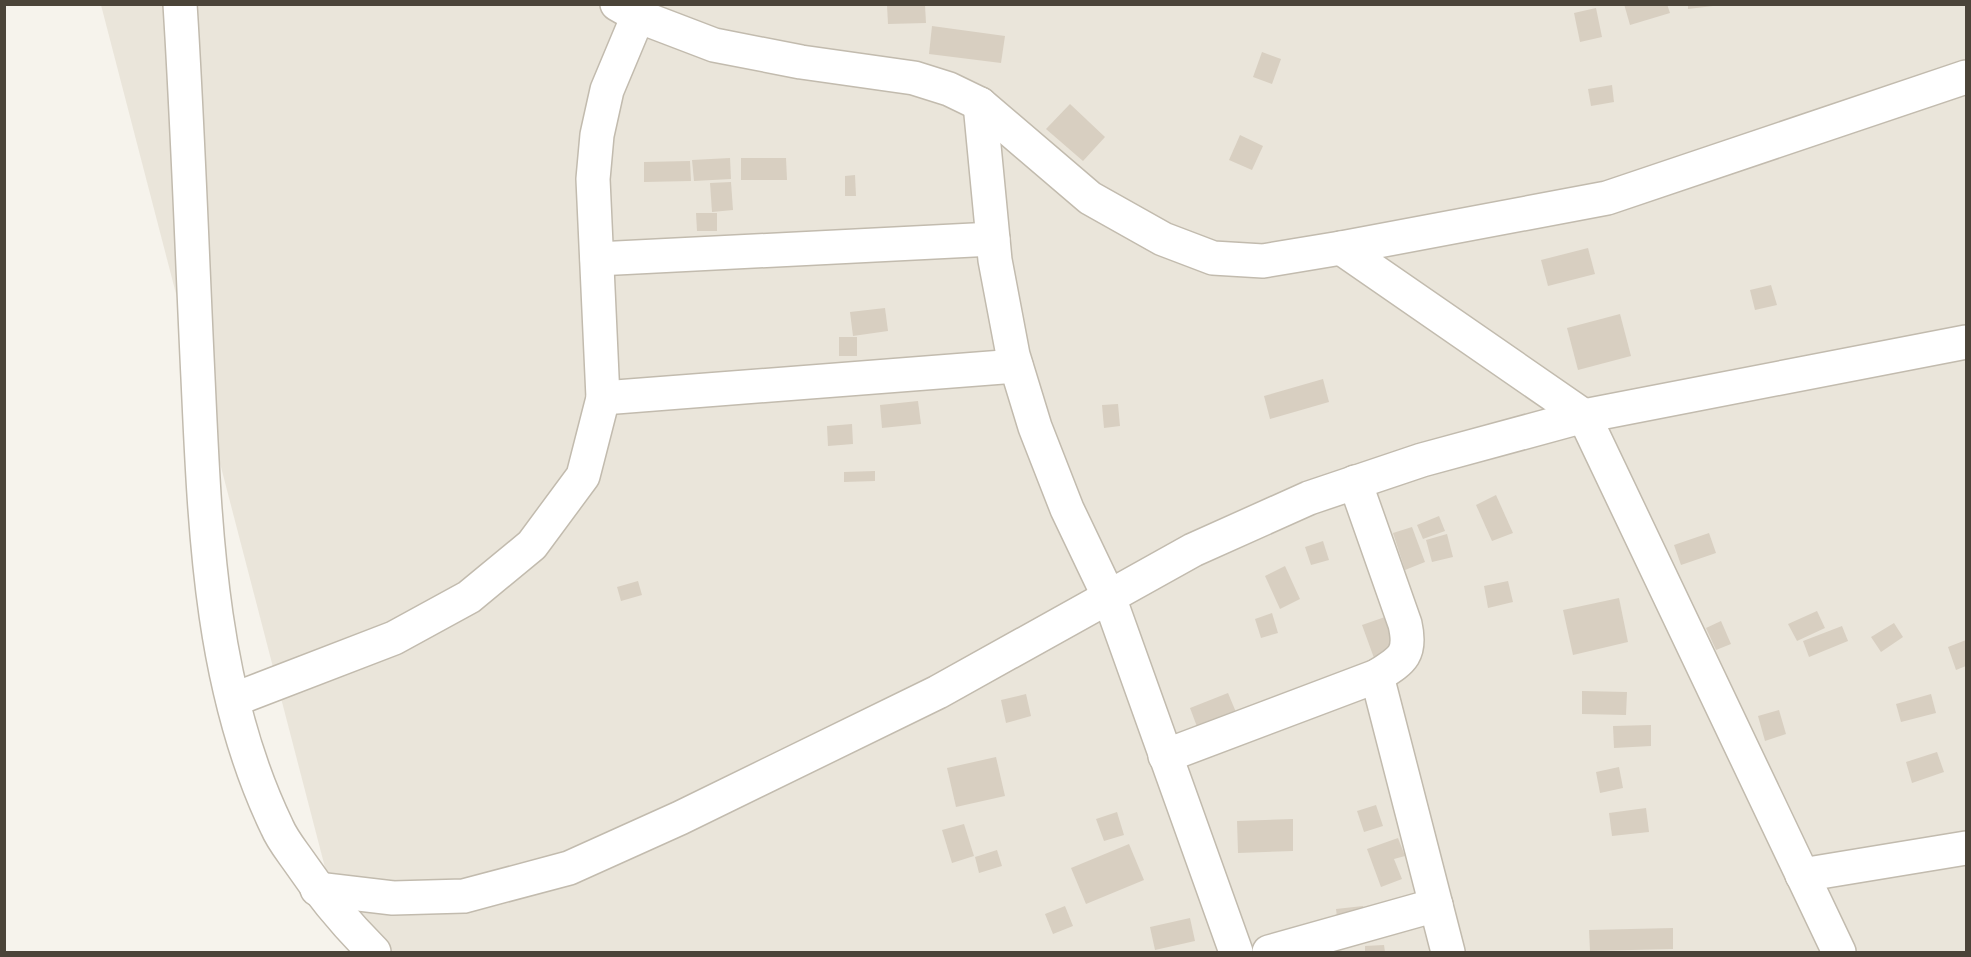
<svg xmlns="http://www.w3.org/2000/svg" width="1971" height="957" viewBox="0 0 1971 957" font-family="'Nunito Sans',sans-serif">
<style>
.residential{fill:#eae5da}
.building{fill:#d8cfc1}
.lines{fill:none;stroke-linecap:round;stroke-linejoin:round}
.minor-casing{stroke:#c2bbae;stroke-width:36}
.minor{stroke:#fff;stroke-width:33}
</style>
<rect width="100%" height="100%" fill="#f6f3ec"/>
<path class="residential" d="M 101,5 L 1966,5 L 1966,952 L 384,952 L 335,906 Z"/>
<g class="building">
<path d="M 1624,4 L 1667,4 L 1670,13 L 1630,25 Z"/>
<path d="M 1688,4 L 1713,4 L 1713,6 L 1688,9 Z"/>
<path d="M 887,5 L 925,5 L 926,23 L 888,24 Z"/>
<path d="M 1596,8 L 1602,37 L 1580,42 L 1574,13 Z"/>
<path d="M 932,26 L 1005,36 L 1001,63 L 929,54 Z"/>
<path d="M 1262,52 L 1281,59 L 1272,84 L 1253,77 Z"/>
<path d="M 1612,85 L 1614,102 L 1591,106 L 1588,89 Z"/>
<path d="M 1070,104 L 1105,137 L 1083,161 L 1046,129 Z"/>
<path d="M 1240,135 L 1263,146 L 1252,170 L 1229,160 Z"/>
<path d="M 730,158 L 731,179 L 694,181 L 692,160 Z"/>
<path d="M 741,158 L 786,158 L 787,180 L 741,180 Z"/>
<path d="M 690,161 L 691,181 L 644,182 L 644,162 Z"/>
<path d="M 855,175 L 856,196 L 845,196 L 845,176 Z"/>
<path d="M 731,182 L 733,210 L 712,212 L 710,183 Z"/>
<path d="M 696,213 L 717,213 L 717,231 L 697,231 Z"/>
<path d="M 1588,248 L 1595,274 L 1548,286 L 1541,260 Z"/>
<path d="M 1771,285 L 1777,305 L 1755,310 L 1750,290 Z"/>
<path d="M 885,308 L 888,331 L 853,336 L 850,312 Z"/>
<path d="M 1620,314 L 1631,356 L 1578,370 L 1567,328 Z"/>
<rect x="839" y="337" width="18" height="19"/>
<path d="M 1323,379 L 1329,402 L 1270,419 L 1264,396 Z"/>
<path d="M 918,401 L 921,424 L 882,428 L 880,405 Z"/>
<path d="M 1118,404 L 1120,426 L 1104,428 L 1102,405 Z"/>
<path d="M 852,424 L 853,444 L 828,446 L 827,426 Z"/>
<path d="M 875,471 L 875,481 L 844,482 L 844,472 Z"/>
<path d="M 1496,495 L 1513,533 L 1492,541 L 1476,505 Z"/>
<path d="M 1439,516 L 1445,531 L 1423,539 L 1417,525 Z"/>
<path d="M 1412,527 L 1425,562 L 1405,570 L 1393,533 Z"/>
<path d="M 1709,533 L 1716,553 L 1681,565 L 1674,545 Z"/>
<path d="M 1447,534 L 1453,557 L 1432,562 L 1426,540 Z"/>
<path d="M 1323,541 L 1329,560 L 1311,565 L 1305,547 Z"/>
<path d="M 1285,566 L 1300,599 L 1280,609 L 1265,576 Z"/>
<path d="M 638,581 L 642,595 L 621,601 L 617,587 Z"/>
<path d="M 1508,581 L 1513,602 L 1488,608 L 1484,586 Z"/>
<path d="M 1619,598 L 1628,642 L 1573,655 L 1563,610 Z"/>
<path d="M 1817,611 L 1825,628 L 1797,641 L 1788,624 Z"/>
<path d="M 1272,613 L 1278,633 L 1261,638 L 1255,619 Z"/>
<path d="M 1385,617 L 1396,651 L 1374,658 L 1362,625 Z"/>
<path d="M 1721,621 L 1731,644 L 1716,650 L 1706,628 Z"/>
<path d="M 1894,623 L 1903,637 L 1881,652 L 1871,637 Z"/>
<path d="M 1842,626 L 1848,641 L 1809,657 L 1803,641 Z"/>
<path d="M 1966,640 L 1966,666 L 1956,670 L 1948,647 Z"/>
<path d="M 1582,691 L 1627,692 L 1626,715 L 1582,714 Z"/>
<path d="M 1228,693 L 1238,717 L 1199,732 L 1190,708 Z"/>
<path d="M 1026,694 L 1031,716 L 1006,723 L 1001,700 Z"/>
<path d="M 1931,694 L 1936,713 L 1901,722 L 1896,704 Z"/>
<path d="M 1779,710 L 1786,734 L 1765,741 L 1758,716 Z"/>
<path d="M 1651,725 L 1651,746 L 1614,748 L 1613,726 Z"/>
<path d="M 1937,752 L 1944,772 L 1912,783 L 1906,762 Z"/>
<path d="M 996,757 L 1005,796 L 956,807 L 947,768 Z"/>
<path d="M 1619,767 L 1623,788 L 1600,793 L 1596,772 Z"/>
<path d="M 1376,805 L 1383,826 L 1364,832 L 1357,811 Z"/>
<path d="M 1646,808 L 1649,832 L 1612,836 L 1609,813 Z"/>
<path d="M 1117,812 L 1124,835 L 1104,841 L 1096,819 Z"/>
<path d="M 1293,819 L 1293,851 L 1238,853 L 1237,821 Z"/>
<path d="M 964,824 L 974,856 L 952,863 L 942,830 Z"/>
<path d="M 1398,838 L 1405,856 L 1394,859 L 1402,879 L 1381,887 L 1367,849 Z"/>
<path d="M 1129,844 L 1144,880 L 1086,904 L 1071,868 Z"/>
<path d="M 997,850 L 1002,866 L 979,873 L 975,857 Z"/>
<path d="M 1065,906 L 1073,926 L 1053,934 L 1045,914 Z"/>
<path d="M 1363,906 L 1365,923 L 1338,926 L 1336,909 Z"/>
<path d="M 1190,918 L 1195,941 L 1155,950 L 1150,927 Z"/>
<path d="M 1673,928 L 1673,949 L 1590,951 L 1589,930 Z"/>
<path d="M 1384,945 L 1385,952 L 1365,952 L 1365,946 Z"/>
</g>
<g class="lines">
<defs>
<g id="minor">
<path d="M 180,4 C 188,129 192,254 198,378 C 205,530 210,688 277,827 C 282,839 291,850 298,860 C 321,894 346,924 374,952"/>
<path d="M 617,4 L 638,16 L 714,45 L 801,62 L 914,78 L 949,89 L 980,104 L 1090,198 L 1163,239 L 1213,258 L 1263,261 L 1341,248 L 1607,198 L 1966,77"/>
<path d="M 980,104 L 995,260 L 1013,355 L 1035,427 L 1067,509 L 1109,597 L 1236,952"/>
<path d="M 1341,248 L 1584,416 L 1839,952"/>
<path d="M 597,259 L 993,239"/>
<path d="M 603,398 L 1016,366"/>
<path d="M 1377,676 L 1448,952"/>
<path d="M 233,700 L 394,638 L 469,597 L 532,545 L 583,476 L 603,398 L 593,179 L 597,135 L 607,90 L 638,16"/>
<path d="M 1165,756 L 1377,676 C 1402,660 1412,655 1405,624 L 1355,482"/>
<path d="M 1802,875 L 1966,848"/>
<path d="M 317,889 L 393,898 L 464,896 L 569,868 L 680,818 L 938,692 L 1193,550 L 1309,498 L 1422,460 L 1584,416 L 1966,342"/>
<path d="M 1269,952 L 1436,905"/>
</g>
</defs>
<use href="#minor" class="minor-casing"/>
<use href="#minor" class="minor"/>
</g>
<rect width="1971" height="957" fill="none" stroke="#4b4439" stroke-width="12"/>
</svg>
